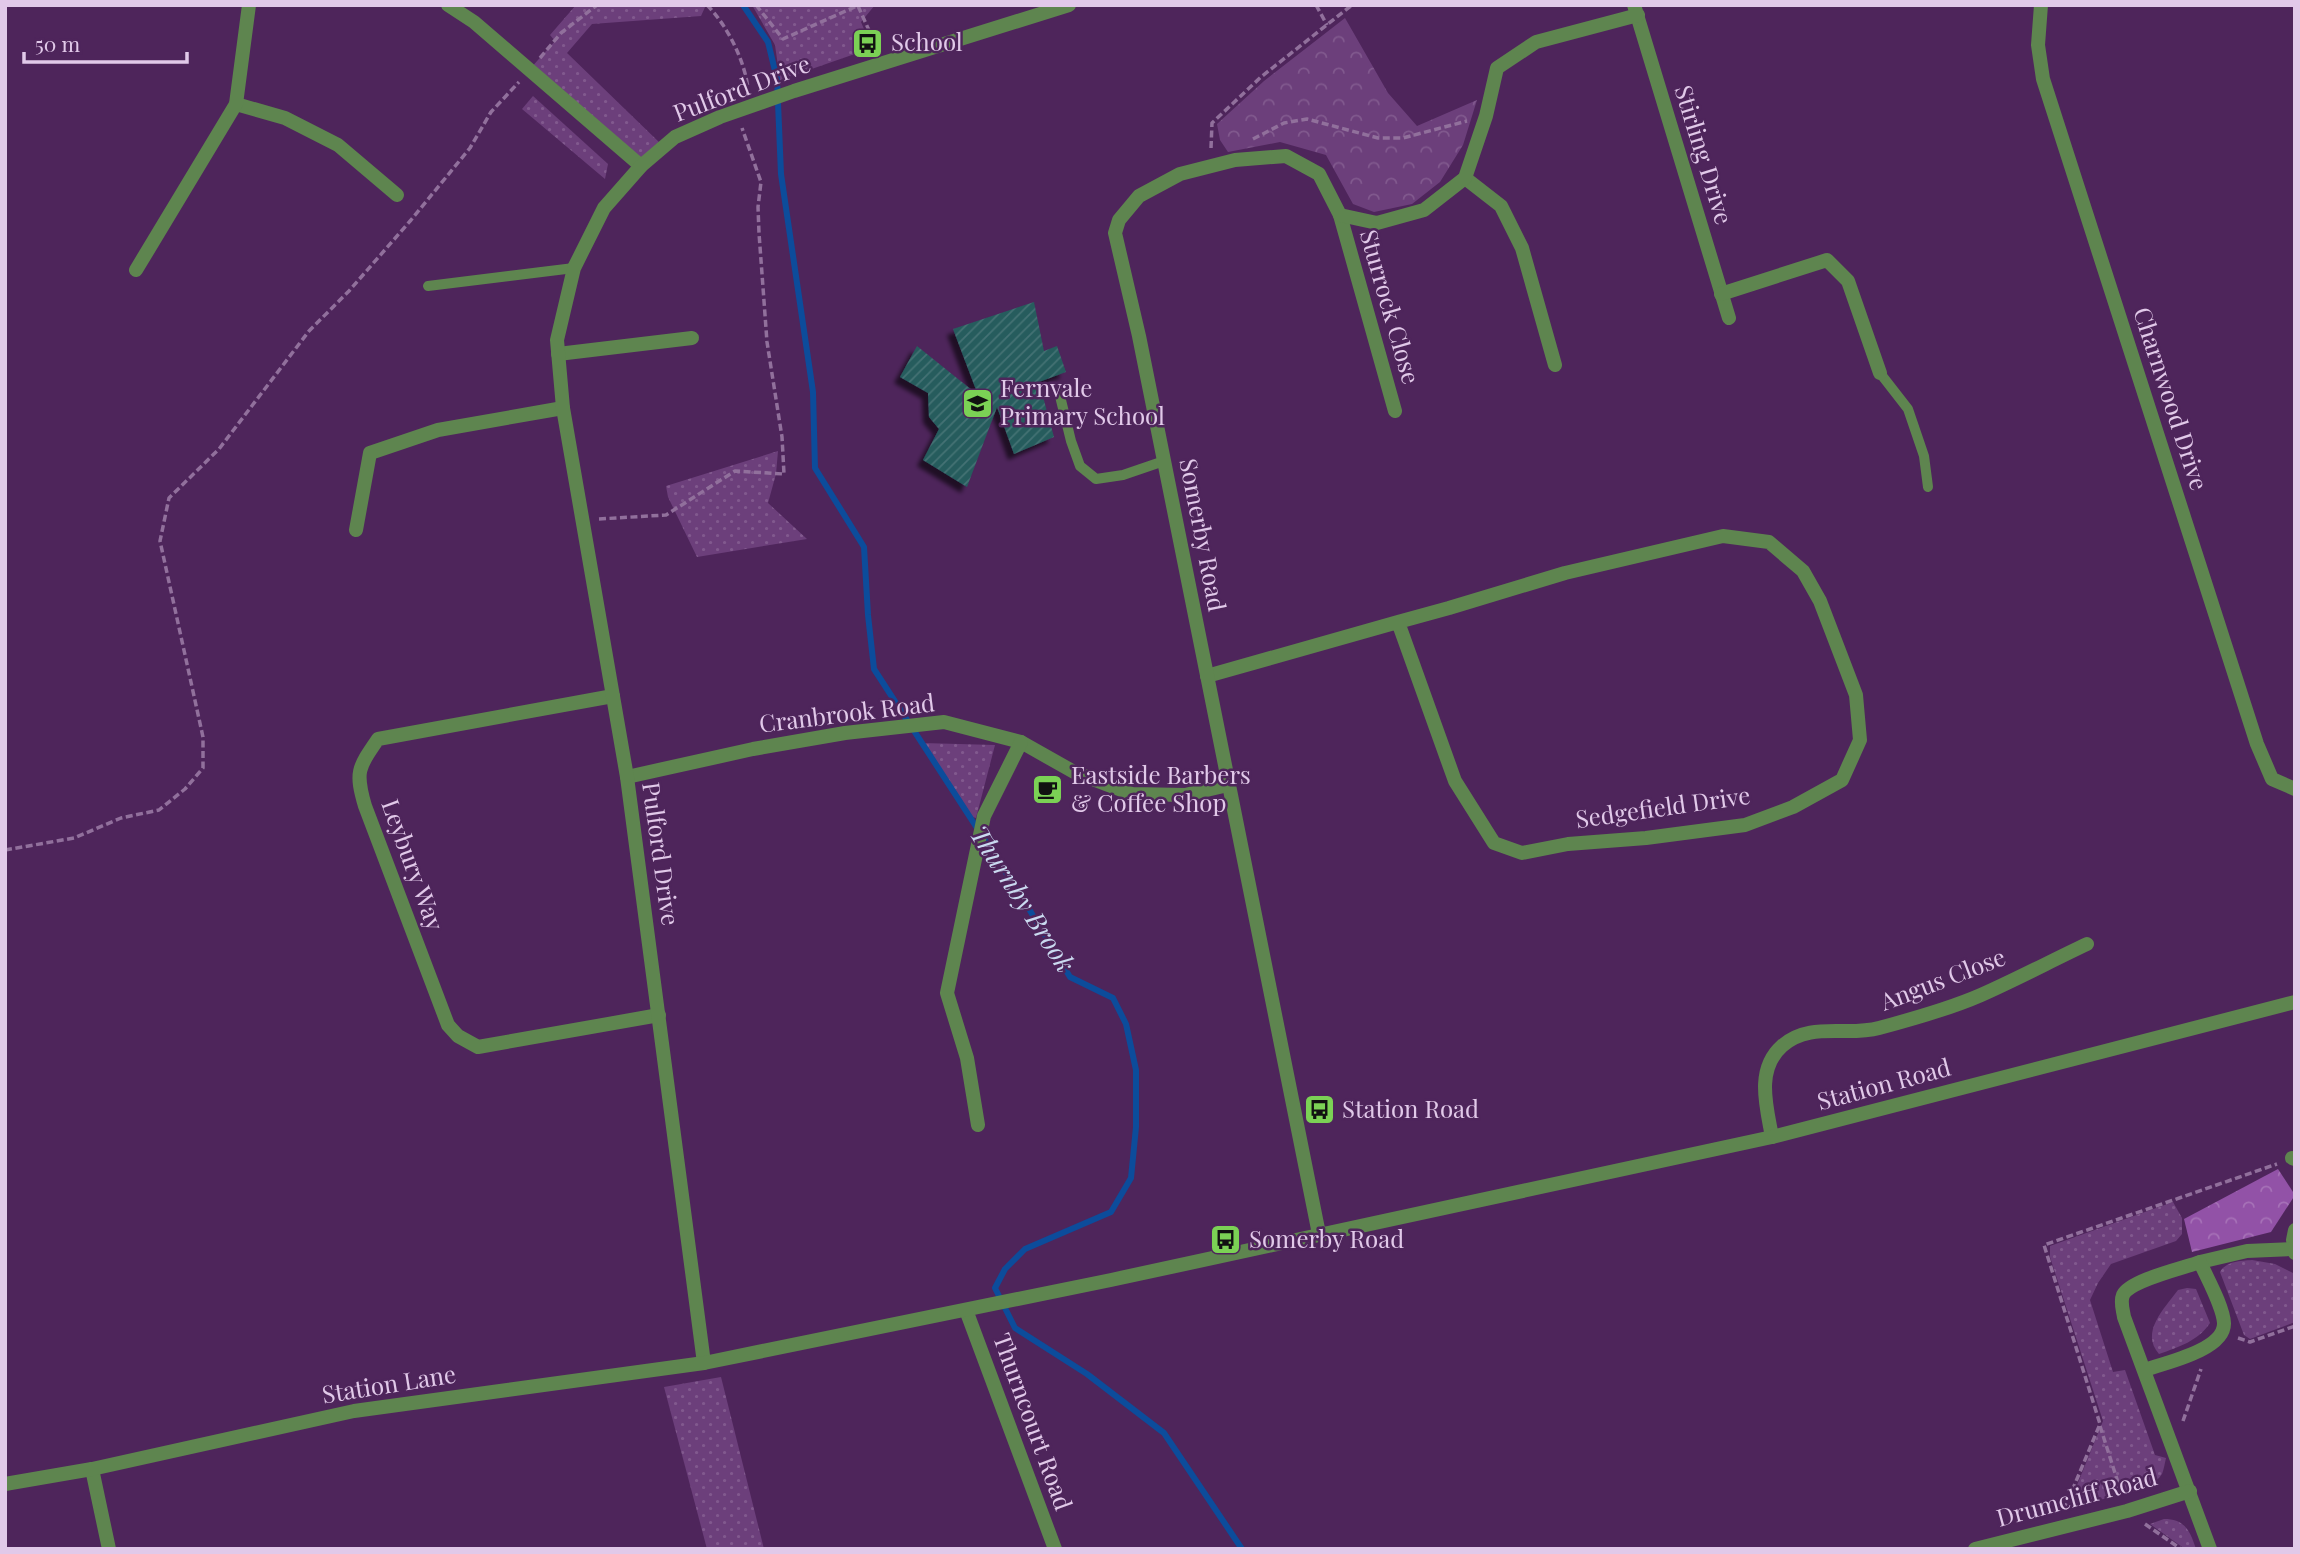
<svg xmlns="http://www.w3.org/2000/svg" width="2300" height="1554" viewBox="0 0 2300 1554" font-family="'Playfair Display',serif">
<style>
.grass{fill:url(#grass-dots)}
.forest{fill:url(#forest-crowns)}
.park{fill:url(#park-crowns)}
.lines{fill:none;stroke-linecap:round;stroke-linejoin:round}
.stream{stroke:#0c4c9b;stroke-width:6}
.building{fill:url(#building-hatch);filter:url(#shadow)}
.path{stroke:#91709c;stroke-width:3.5;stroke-dasharray:7 3.5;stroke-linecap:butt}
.service{stroke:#5e854f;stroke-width:10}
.minor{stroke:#5e854f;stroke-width:14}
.tertiary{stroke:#5e854f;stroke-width:14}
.labels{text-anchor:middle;stroke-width:5;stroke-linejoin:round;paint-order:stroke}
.poi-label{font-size:24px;fill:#e1c9e9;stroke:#4e255b;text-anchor:start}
.street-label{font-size:24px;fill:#e1c9e9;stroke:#4e255b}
.water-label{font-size:26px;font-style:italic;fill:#cadaf0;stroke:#4e255b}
</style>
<defs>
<pattern id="grass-dots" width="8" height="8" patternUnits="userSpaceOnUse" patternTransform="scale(1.75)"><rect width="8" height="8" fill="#6c3f7b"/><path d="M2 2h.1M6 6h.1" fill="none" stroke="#81598e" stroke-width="1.8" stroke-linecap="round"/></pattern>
<pattern id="forest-crowns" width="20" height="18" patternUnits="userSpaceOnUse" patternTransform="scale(1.75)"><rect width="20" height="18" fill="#9252a7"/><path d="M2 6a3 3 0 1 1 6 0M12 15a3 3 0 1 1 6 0" fill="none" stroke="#a671b7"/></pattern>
<pattern id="park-crowns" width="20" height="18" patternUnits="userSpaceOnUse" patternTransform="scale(1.75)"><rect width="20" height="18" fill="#6c3f7b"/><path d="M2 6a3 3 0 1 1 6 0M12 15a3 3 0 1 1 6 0" fill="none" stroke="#81598e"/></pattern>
<pattern id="building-hatch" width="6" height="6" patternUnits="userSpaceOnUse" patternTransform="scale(1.75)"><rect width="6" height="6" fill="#255c5d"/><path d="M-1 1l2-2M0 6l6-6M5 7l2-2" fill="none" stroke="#447274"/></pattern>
<filter id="shadow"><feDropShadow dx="-6" dy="6" stdDeviation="2" flood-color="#0009"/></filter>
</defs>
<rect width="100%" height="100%" fill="#4e255b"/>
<g class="grass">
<path d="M 576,5 L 706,5 L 701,16 L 592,24 L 567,53 L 661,144 L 641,166 L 529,70 L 555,41 L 550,35 Z"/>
<path d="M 752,5 L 875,5 L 861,22 L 872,48 L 780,80 L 775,45 Z"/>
<path d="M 533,96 L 608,164 L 605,179 L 522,109 Z"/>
<path d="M 778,451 L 776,474 L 768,503 L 807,539 L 697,557 L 668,497 L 666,486 Z"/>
<path d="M 922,743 L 995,745 L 976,818 L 969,816 Z"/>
<path d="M 2173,1202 L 2182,1218 L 2182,1234 L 2176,1241 L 2111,1264 L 2098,1283 L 2090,1300 L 2113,1372 L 2125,1370 L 2155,1455 L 2166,1458 C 2165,1462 2164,1469 2162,1474 C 2151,1494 2091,1501 2069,1505 L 2103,1421 L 2050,1257 L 2050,1246 Z"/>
<path d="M 2252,1260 L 2275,1264 L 2295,1274 L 2295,1322 L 2250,1339 L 2244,1335 L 2220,1272 C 2226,1261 2241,1261 2252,1260 Z"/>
<path d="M 2187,1288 L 2196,1289 L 2210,1323 C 2198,1341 2179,1347 2159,1354 C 2140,1332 2164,1309 2178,1290 Z"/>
<path d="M 721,1377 L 764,1549 L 707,1549 L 664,1387 Z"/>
<path d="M 2164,1519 C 2185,1519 2190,1531 2196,1549 L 2185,1549 L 2150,1524 Z"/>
</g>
<path class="forest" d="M 2278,1169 L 2295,1195 L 2271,1232 L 2192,1252 L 2184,1219 Z"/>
<path class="park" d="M 1345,18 L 1388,93 L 1417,126 L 1477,100 L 1463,145 L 1440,182 L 1412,204 L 1374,212 L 1353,204 L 1326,155 L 1280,142 L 1228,152 L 1220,140 L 1217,124 L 1264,81 Z"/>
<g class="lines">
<path class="stream" d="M 743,5 L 768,42 L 777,79 L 781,174 L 813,392 L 815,468 L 864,547 L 868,615 L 874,669 L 1023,899 L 1070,977 L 1113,998 L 1126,1024 L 1136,1070 L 1136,1127 L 1131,1178 L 1111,1212 L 1025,1249 L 1005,1269 L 995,1288 L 1015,1328 L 1087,1374 L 1164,1433 L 1242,1549"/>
</g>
<path class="building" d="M 1034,302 L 1044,351 L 1057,346 L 1066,372 L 1039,382 L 1054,437 L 1014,454 L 997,407 L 967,487 L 923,460 L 939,429 L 929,417 L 928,393 L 900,377 L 917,346 L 978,395 L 953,329 Z"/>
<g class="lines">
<g class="path">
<path d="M 707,5 C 727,25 745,61 748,89"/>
<path d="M 756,5 L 783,39 L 859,5"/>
<path d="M 1316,5 L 1327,25"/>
<path d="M 858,6 L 877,48"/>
<path d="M 540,58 L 561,33 L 597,5"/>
<path d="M 1253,139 L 1284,123 L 1307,119 L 1378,138 L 1403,138 L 1467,121"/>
<path d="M 1211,148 L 1212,123 L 1261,77 L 1352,5"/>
<path d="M 599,519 L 666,515 L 735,471 L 784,474 L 782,437 L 767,342 L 759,233 L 758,207 L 761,182 L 742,128"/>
<path d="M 5,850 L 74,838 L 121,818 L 159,810 L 185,789 L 203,768 L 203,737 L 160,541 L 169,498 L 219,449 L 309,331 L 349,291 L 411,220 L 470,148 L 491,112 L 519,82"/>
<path d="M 2238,1338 L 2250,1342 L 2295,1326"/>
<path d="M 2183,1421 L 2201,1369"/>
<path d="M 2100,1426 L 2122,1495"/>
<path d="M 2064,1510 L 2100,1424 L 2044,1245 L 2277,1164"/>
<path d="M 2145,1524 L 2181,1549"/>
</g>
<g class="service">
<path d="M 428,286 L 574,268"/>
<path d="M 1880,373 L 1908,409 L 1924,456 L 1928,487"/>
<path d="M 1059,392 L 1071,441 L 1080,466 L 1096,479 L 1123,475 L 1164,461"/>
</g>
<g class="minor">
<path d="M 448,5 L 474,22 L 641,166"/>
<path d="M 1634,5 L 1729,318"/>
<path d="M 2041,5 L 2038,45 L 2043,79 L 2257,744 L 2272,779 L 2295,789"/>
<path d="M 236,104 L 285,118 L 338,145 L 397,195"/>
<path d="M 1465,178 L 1501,206 L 1522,248 L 1555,365"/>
<path d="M 1340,215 L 1395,411"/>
<path d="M 136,270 L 236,104 L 249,5"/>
<path d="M 1721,294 L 1827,260 L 1848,281 L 1880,373"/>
<path d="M 558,354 L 692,338"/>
<path d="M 356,530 L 370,453 L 438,430 L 563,408"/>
<path d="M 1207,676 L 1398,622 L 1449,608 L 1565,573 L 1723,536 L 1769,542 L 1803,571 L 1820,601 L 1856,695 L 1860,740 L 1842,780 L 1793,807 L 1745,825 L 1646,838 L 1568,844 L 1522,853 L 1494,843 L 1455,781 L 1398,622"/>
<path d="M 613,696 L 378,739 C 358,768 355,772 365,806 L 448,1025 L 458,1036 L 478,1047 L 659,1015"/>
<path d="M 627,777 L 753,749 L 845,733 L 944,722 L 1021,742 L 1074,772 L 1132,794 L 1185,795 L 1228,785"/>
<path d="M 978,1125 L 967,1058 L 947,993 L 984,816 L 1021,742"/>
<path d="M 1772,1137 C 1767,1108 1755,1070 1782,1046 C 1810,1021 1847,1037 1879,1028 C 1913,1019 1949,1009 1981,995 C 2017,979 2051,961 2087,944"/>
<path d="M 2292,1158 L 2295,1159"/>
<path d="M 2295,1230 L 2293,1240 L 2295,1253"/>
<path d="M 1319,1234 L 1139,336 L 1115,233 L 1119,220 L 1139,196 L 1180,174 L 1235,160 L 1286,156 L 1319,174 L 1340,215 L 1377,223 L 1424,210 L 1465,178 L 1486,116 L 1497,68 L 1536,42 L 1638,15"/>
<path d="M 2200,1262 L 2247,1251 L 2293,1249"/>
<path d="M 966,1310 L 1055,1549"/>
<path d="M 704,1363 L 627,777 L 563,408 L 557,340 L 574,268 L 604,208 L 641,166 L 675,137 L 720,117 L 794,91 L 1069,5"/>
<path d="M 2144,1370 C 2165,1363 2225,1350 2224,1323 C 2223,1306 2207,1278 2200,1262 C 2184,1268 2130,1280 2123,1295 C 2120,1302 2123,1310 2124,1317 L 2210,1549"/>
<path d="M 92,1469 L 109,1549"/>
<path d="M 1975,1549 L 2127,1511 L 2190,1491"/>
</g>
<path class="tertiary" d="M 5,1484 L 92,1469 L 354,1411 L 704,1363 L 1111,1280 L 1772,1137 L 2295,1002"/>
</g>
<defs>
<symbol id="bus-square" viewBox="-11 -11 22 22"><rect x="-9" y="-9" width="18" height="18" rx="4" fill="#7bd155" stroke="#4e255b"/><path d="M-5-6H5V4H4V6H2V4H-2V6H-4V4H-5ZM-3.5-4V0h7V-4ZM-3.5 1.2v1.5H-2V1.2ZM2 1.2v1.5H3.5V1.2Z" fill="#111"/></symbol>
<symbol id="school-square" viewBox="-11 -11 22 22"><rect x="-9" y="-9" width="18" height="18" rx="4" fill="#7bd155" stroke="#4e255b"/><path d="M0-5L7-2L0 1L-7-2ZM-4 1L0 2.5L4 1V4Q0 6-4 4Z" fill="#111"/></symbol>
<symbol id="cafe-square" viewBox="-11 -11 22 22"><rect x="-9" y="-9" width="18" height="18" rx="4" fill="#7bd155" stroke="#4e255b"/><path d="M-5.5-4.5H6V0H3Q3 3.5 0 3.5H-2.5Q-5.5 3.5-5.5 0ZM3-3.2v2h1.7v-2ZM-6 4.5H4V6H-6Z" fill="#111"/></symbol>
</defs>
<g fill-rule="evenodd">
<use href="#bus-square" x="850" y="26" width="35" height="35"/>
<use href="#school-square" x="960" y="386" width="35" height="35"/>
<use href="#cafe-square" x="1030" y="772" width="35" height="35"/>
<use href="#bus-square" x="1302" y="1092" width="35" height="35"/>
<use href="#bus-square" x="1208" y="1222" width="35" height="35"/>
</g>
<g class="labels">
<g class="poi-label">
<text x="891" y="51">School</text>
<text x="1000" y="397">Fernvale<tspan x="1000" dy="28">Primary School</tspan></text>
<text x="1071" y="784">Eastside Barbers<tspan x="1071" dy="28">&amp; Coffee Shop</tspan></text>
<text x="1342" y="1118">Station Road</text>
<text x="1249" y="1248">Somerby Road</text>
</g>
<g class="street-label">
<text transform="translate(742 89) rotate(-21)" y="8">Pulford Drive</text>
<text transform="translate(1703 155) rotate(73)" y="8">Stirling Drive</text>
<text transform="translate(1389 307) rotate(74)" y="8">Sturrock Close</text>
<text transform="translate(2170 399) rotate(72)" y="8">Charnwood Drive</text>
<text transform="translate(1202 535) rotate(79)" y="8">Somerby Road</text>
<text transform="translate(847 714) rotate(-7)" y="8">Cranbrook Road</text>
<text transform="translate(1663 808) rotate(-8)" y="8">Sedgefield Drive</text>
<text transform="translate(660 854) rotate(82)" y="8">Pulford Drive</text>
<text transform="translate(412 865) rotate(70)" y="8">Leybury Way</text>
<text transform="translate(1943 980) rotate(-21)" y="8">Angus Close</text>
<text transform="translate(1884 1085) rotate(-15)" y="8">Station Road</text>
<text transform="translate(389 1385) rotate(-9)" y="8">Station Lane</text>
<text transform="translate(1032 1422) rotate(70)" y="8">Thurncourt Road</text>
<text transform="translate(2077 1498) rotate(-15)" y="8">Drumcliff Road</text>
</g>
<g class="water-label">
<text transform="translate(1022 899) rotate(57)" y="9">Thurnby Brook</text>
</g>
</g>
<rect width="2300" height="1554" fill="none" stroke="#e1c9e9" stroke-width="14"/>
<path d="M24 52v10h163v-10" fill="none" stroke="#e1c9e9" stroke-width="3.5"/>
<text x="35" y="52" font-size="21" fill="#e1c9e9" stroke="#4e255b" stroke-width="5" paint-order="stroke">50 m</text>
</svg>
